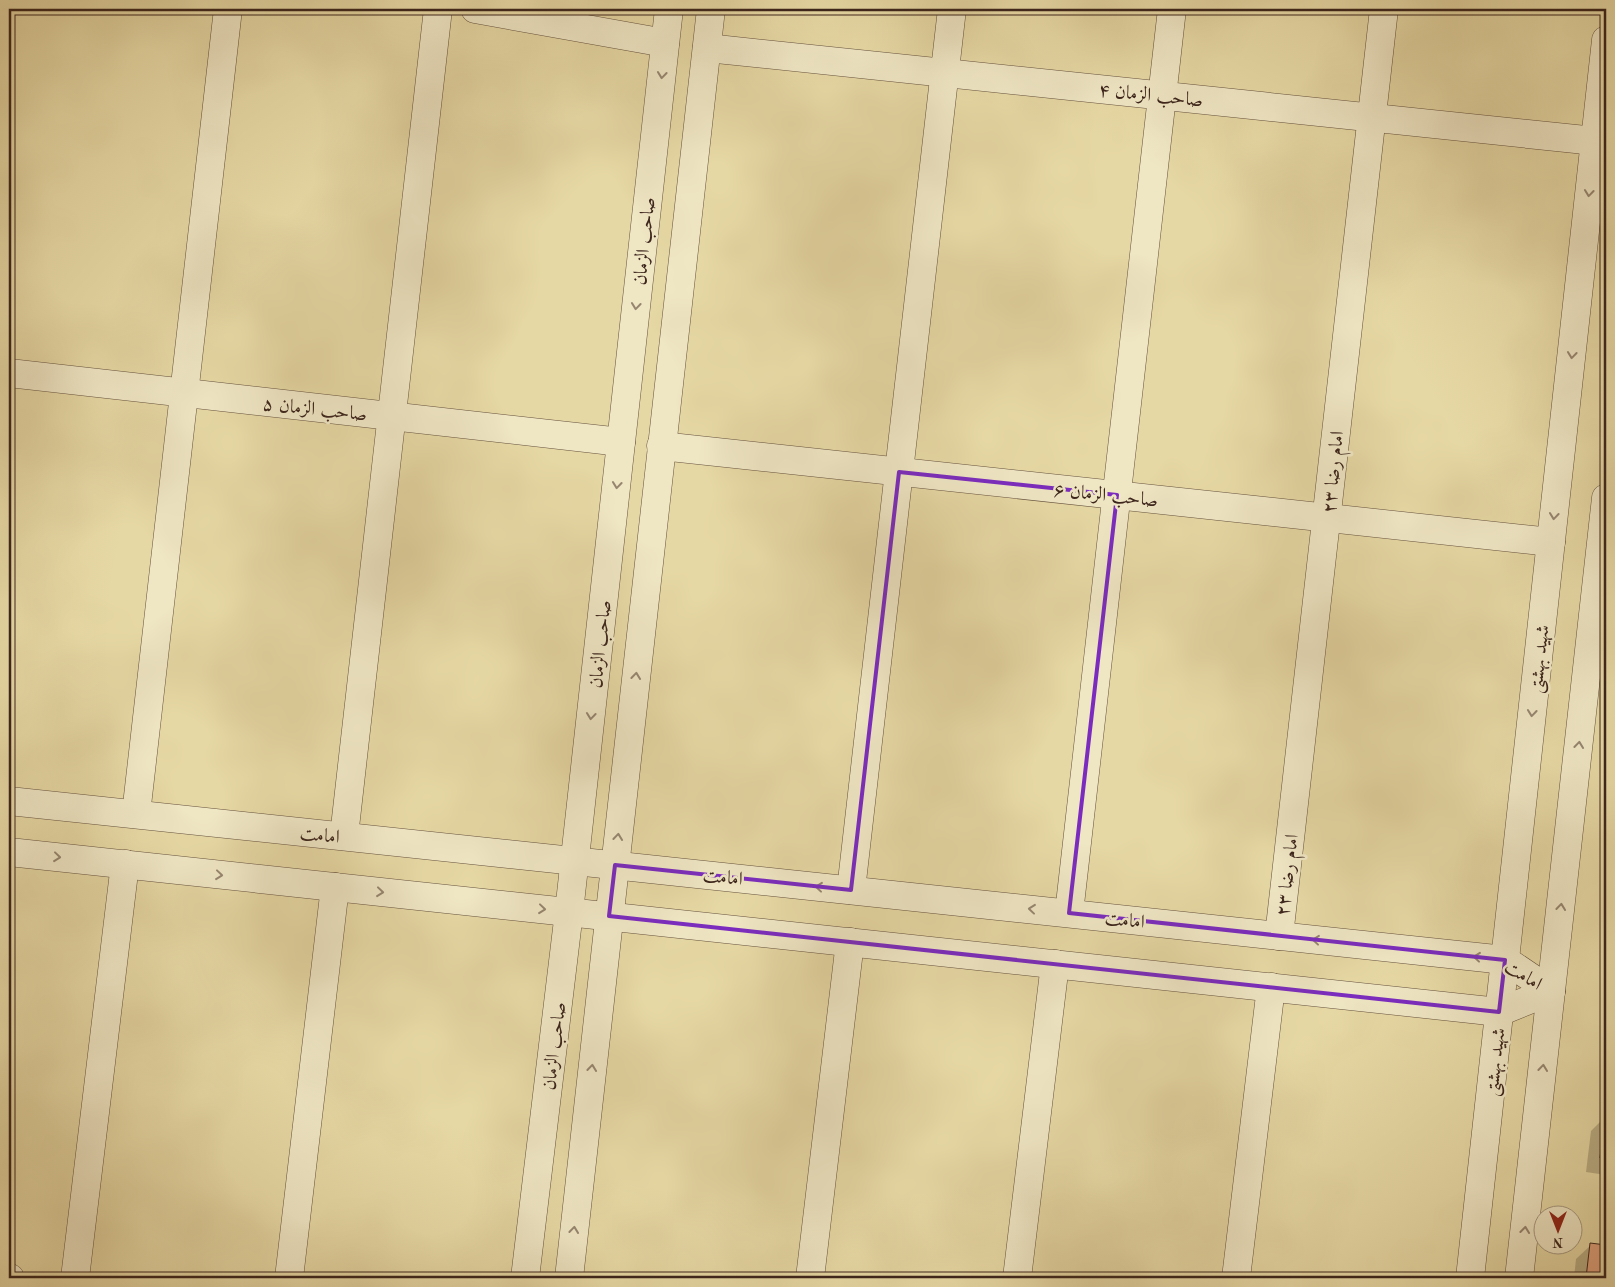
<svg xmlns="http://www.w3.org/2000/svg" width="1615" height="1287" viewBox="0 0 1615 1287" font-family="'Old Standard TT',Amiri,serif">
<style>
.shadow{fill:#0003}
.building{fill:#e0a27e;stroke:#3c251c}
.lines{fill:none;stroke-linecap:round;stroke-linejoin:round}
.minor-casing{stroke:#66523e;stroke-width:29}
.tertiary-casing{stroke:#66523e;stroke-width:29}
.minor{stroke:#efe6c4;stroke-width:28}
.tertiary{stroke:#efe6c4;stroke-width:28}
.oneway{stroke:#968670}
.marked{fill:none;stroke:#7b2cbf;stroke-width:4;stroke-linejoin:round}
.labels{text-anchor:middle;stroke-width:5;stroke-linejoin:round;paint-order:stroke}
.street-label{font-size:19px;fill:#3c251c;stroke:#efe6c4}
</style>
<rect width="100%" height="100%" fill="#e6d8a4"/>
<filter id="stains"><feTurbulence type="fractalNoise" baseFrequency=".004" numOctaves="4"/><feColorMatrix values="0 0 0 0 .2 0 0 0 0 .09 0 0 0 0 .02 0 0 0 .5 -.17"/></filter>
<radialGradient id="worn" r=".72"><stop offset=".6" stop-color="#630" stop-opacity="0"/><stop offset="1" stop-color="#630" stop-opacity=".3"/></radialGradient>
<g class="shadow">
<path d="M 1606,1116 L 1606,1175 L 1586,1172 L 1591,1131 Z"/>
<path d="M 1591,1245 L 1606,1246 L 1606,1278 L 1574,1278 L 1576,1259 Z"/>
</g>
<g class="building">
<path d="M 1605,1115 L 1606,1115 L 1606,1159 L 1600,1158 Z"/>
<path d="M 1590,1243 L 1606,1245 L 1606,1278 L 1586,1278 Z"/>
</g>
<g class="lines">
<defs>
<g id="minor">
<path d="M 475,9 L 665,43"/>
<path d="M 707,48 L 1595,141"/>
<path d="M 9,373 L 621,442"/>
<path d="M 661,446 L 1551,542"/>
<path d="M 136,814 L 228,9"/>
<path d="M 344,836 L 438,9"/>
<path d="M 851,890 L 952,9"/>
<path d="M 1069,913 L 1172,9"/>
<path d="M 1279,936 L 1384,9"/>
<path d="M 9,1278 L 10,1278"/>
<path d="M 75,1278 L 125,864"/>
<path d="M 289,1278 L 335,887"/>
<path d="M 810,1278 L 850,942"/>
<path d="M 1017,1278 L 1055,964"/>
<path d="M 1236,1278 L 1271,987"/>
<path d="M 1470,1278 L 1606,40"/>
<path d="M 1519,1278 L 1606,498"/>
</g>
<g id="tertiary">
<path d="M 9,801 L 1505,960 L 1551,991"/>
<path d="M 9,852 L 1499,1012 L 1551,991"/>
<path d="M 525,1278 L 569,912 L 669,9"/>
<path d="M 569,1278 L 711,9"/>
</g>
</defs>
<use href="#minor" class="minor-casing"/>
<use href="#tertiary" class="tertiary-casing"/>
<use href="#minor" class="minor"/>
<use href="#tertiary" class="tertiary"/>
</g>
<defs><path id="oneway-chevron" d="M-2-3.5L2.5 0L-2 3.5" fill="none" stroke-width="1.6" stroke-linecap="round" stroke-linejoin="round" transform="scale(1.25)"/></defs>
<g class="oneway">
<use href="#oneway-chevron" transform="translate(662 75) rotate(96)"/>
<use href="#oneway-chevron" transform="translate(1589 193) rotate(96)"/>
<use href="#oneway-chevron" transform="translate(636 306) rotate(96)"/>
<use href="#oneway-chevron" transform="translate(1572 355) rotate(96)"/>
<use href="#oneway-chevron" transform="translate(617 485) rotate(96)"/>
<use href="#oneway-chevron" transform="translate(1554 516) rotate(96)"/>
<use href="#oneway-chevron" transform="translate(636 676) rotate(-84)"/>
<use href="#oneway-chevron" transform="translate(1532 713) rotate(96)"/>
<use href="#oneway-chevron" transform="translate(591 716) rotate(96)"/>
<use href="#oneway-chevron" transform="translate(1579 745) rotate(-84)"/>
<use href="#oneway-chevron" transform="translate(618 837) rotate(-84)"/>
<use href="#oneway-chevron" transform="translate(57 857) rotate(6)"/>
<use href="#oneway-chevron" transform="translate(219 875) rotate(6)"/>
<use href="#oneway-chevron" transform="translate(819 887) rotate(-174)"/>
<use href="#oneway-chevron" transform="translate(380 892) rotate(6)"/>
<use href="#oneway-chevron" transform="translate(1561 907) rotate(-84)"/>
<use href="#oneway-chevron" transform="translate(542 909) rotate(6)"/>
<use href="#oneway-chevron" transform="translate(1032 909) rotate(-174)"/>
<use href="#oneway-chevron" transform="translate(1316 940) rotate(-174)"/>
<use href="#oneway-chevron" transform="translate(1477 957) rotate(-174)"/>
<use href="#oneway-chevron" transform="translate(592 1068) rotate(-84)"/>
<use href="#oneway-chevron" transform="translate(1543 1068) rotate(-84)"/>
<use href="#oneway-chevron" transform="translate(574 1230) rotate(-84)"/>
<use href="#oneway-chevron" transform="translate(1525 1230) rotate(-84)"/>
</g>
<path class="marked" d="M 899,472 L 1117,495 L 1069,913 L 1505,960 L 1499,1012 L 609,916 L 615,865 L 851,890 Z"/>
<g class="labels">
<g class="street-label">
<text transform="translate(1151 94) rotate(6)" y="7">صاحب الزمان ۴</text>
<text transform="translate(643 241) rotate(-84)" y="7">صاحب الزمان</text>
<text transform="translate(315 408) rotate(6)" y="7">صاحب الزمان ۵</text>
<text transform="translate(1332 472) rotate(-84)" y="7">امام رضا ۲۳</text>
<text transform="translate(1106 494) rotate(6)" y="7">صاحب الزمان ۶</text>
<text transform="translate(599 644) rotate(-84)" y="7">صاحب الزمان</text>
<text transform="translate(1538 659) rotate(-84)" y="7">شهید بهشتی</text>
<text transform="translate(320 834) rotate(6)" y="7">امامت</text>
<text transform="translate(1286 875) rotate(-83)" y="7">امام رضا ۲۳</text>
<text transform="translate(723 876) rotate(6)" y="7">امامت</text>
<text transform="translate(1125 919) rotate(6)" y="7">امامت</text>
<text transform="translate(1524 974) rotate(31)" y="7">امامت</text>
<text transform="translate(553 1046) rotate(-83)" y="7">صاحب الزمان</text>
<text transform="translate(1494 1062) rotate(-84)" y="7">شهید بهشتی</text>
</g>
</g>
<rect width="1615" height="1287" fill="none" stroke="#e6d8a4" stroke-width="30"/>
<rect x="10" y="10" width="1595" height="1267" fill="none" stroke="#3c251c" stroke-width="2.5"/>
<rect x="15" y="15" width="1585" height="1257" fill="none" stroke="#3c251c"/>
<g transform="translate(1558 1230) rotate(180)"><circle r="24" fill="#efe6c4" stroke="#a79981"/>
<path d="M0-4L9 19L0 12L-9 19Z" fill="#8f2418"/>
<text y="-8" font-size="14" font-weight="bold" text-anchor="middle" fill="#3c251c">N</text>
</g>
<rect width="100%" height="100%" filter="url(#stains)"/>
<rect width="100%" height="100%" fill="url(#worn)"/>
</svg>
